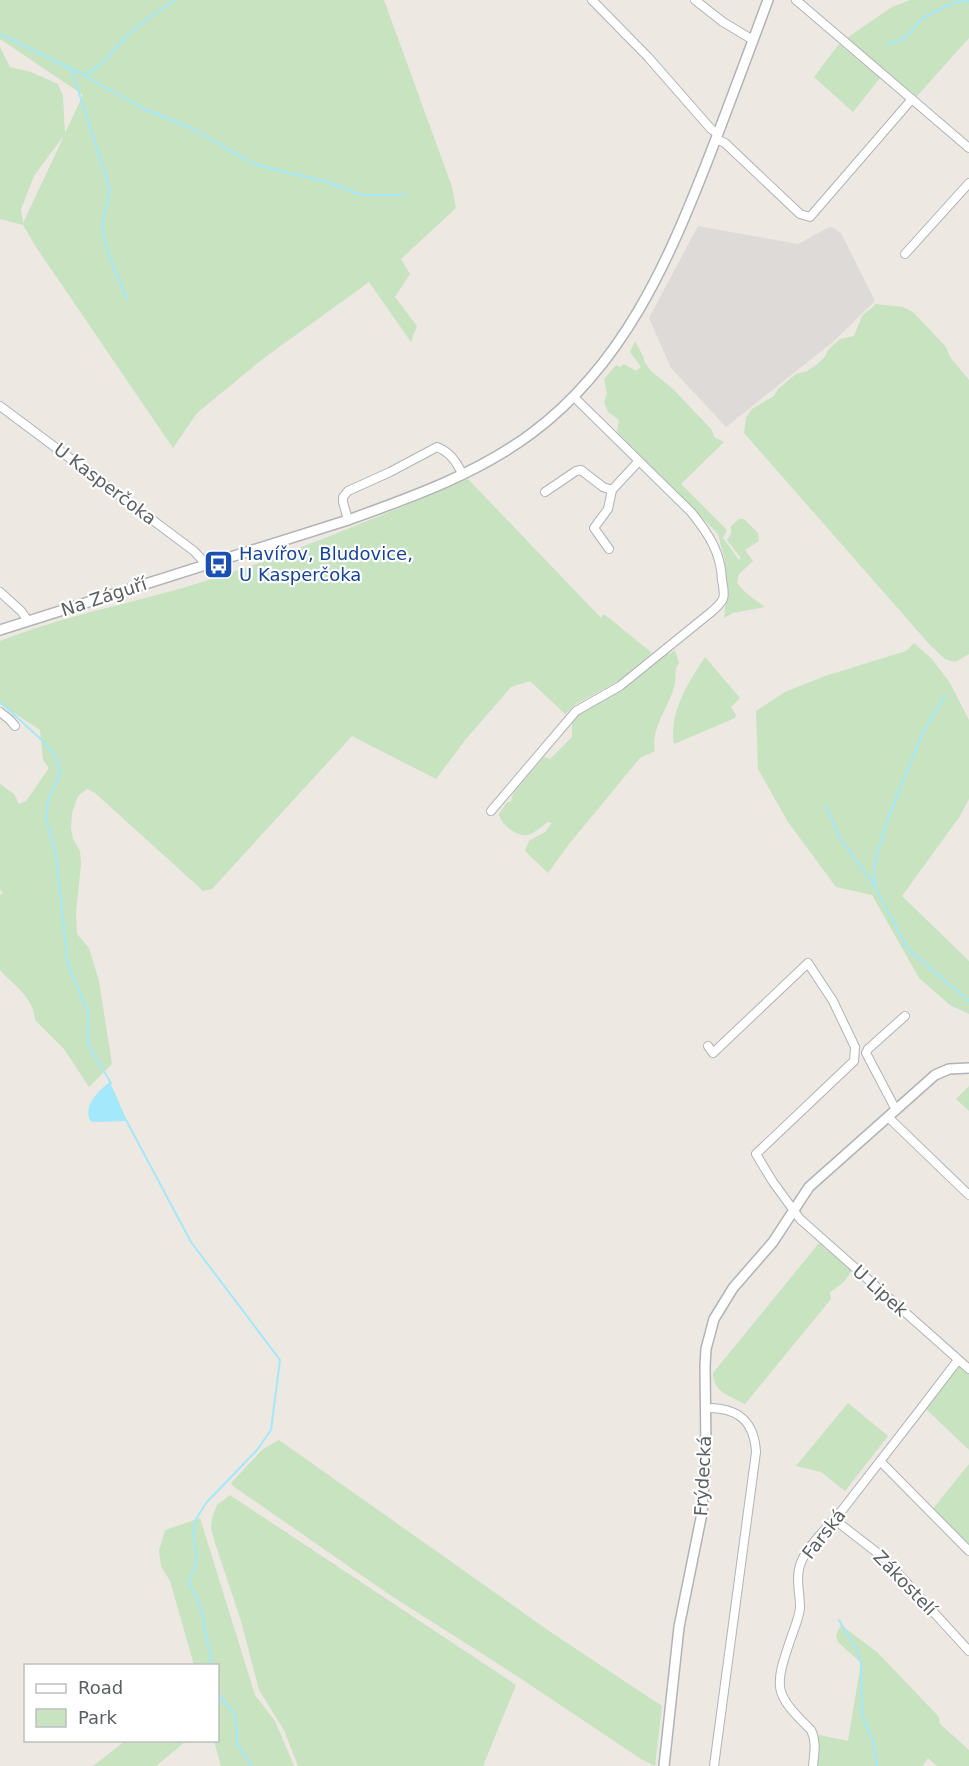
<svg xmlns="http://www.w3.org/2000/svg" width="969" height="1766" viewBox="0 0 969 1766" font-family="'DejaVu Sans',sans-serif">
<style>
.industrial{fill:#dedad7}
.green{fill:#c7e3c0;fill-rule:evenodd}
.water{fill:#a4e8fb}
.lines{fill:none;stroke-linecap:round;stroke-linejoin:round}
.stream{stroke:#a4e8fb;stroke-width:2}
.minor-casing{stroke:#b0b4b7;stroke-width:10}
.tertiary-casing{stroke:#b0b4b7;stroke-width:12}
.minor{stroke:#fff;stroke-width:8}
.tertiary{stroke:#fff;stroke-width:9}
.labels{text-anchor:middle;stroke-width:4.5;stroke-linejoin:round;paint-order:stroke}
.street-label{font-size:18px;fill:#5b6062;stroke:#fff}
.transit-label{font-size:18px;fill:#164399;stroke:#fff;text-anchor:start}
</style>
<rect width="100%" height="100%" fill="#ede8e2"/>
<path class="industrial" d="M 698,226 L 798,244 L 829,227 L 832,227 L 841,233 L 875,301 L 834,341 L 726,427 L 671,368 L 649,318 Z"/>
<g class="green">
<path d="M 0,0 L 384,0 L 452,187 L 456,208 L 401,259 L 410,274 L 395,297 L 417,326 L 411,342 L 369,282 L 264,358 L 197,413 L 173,448 L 36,247 L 23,225 L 0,219 L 0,47 L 10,67 L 31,72 L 58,84 L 63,96 L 65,133 L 83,95 L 0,39 ZM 62,138 L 63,138 L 23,223 L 21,209 L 34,176 Z"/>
<path d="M 910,0 L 969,0 L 969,38 L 917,96 L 895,80 L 847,38 L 892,7 Z"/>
<path d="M 839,44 L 880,78 L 853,112 L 814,77 Z"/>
<path d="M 876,304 L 903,307 L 913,312 L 946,347 L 950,357 L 969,380 L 969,654 L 955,662 L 945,659 L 930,645 L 744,433 L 746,418 L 752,409 L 774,396 L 778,389 L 796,374 L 807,371 L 816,365 L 824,358 L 829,349 L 840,339 L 854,336 L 862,316 Z"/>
<path d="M 635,341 L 643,356 L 644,361 L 651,371 L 673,389 L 712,430 L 714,437 L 724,442 L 681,484 L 727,530 L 723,538 L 739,560 L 741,558 L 727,540 L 731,534 L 731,526 L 739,519 L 744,519 L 758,533 L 759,541 L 745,550 L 753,561 L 739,574 L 737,583 L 746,593 L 765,607 L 733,613 L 724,618 L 727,592 L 725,562 L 718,534 L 617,432 L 619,420 L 608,412 L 604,402 L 607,394 L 604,379 L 616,365 L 620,367 L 624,364 L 636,371 L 641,367 L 630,352 Z"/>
<path d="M 468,479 L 601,618 L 604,614 L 652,653 L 620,680 L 576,704 L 565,714 L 530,681 L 511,687 L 466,739 L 436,779 L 352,736 L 212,889 L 203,891 L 200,888 L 95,793 L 87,789 L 78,796 L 72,813 L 71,828 L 73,839 L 80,851 L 81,864 L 76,912 L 77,934 L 89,948 L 99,981 L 112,1064 L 89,1087 L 64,1049 L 35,1020 C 34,997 14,986 0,970 L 0,895 L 3,893 L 0,889 L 0,784 L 14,794 L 19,804 L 26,801 L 49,768 L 43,760 L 40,730 L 0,704 L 0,641 C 71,613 146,601 218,577 C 303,549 385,514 468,479 Z"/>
<path d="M 914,643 L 932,659 L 950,683 L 969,720 L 969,799 L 960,816 L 902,896 L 969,961 L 969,1014 L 950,1005 L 919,978 L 872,895 L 836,887 L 788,822 L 758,769 L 756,711 L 785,692 L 825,676 L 906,651 Z"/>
<path d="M 675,650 L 679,663 C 673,670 677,679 674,687 C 669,707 650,729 655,751 L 640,758 L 569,844 L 548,873 L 525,851 L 529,841 L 545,832 L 552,823 L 548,822 C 542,826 535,833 528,835 C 517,837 500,824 499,814 L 506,803 L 511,801 L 514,791 L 544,757 L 550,759 L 572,737 L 572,721 L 582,712 L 625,686 L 665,654 L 669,654 Z"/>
<path d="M 705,657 L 740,698 L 731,707 L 736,715 L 735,718 L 674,744 C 669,712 688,683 705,657 Z"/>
<path d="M 969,1086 L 969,1111 L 956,1099 Z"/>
<path d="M 819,1243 L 849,1268 L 851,1271 C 846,1282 839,1286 830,1292 L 831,1299 L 745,1404 C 730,1396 713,1392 713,1373 Z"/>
<path d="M 959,1366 L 969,1372 L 969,1450 L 925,1408 L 955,1368 Z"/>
<path d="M 848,1403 L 888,1436 L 845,1491 L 821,1472 L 796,1466 Z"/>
<path d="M 279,1440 L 552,1633 L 662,1706 L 655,1766 L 641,1759 L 520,1678 L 390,1595 L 233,1486 L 231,1483 L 263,1449 Z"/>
<path d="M 969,1464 L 969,1548 L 932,1510 Z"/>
<path d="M 230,1495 L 516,1685 L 483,1766 L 298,1766 L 284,1730 L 259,1690 L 241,1621 L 215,1543 L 211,1528 L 212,1518 L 217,1505 Z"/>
<path d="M 200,1518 L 255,1695 L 275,1721 L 294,1766 L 221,1766 L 214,1741 L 218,1740 L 218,1666 L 194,1665 L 170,1581 L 161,1566 L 159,1551 L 165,1530 Z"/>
<path d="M 841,1625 L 877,1652 L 939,1717 L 940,1724 L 969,1750 L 969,1766 L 937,1766 L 928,1758 L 922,1766 L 816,1766 L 819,1735 L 848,1741 L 861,1663 L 838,1642 L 836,1635 Z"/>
<path d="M 125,1741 L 125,1740 L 186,1741 L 156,1766 L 93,1766 Z"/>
</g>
<path class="water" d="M 110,1082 L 127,1121 L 95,1122 L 90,1121 C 83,1105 99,1090 110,1082 Z"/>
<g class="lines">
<g class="stream">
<path d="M 0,34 L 84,75 L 142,108 L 191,128 L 256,165 L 328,182 L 361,195 L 405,195"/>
<path d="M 887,44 L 904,39 L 923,18 L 953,3 L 969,1"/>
<path d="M 71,68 L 109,186 C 110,202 101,216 103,232 C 105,249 120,282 127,299"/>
<path d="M 86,74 C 104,67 115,46 130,33 C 144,21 160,10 175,0"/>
<path d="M 945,695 L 923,732 L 889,816 L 877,854 L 874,870 L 875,887 L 908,949 L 969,1001"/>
<path d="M 0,702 L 45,743 L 58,760 L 60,774 L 48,801 L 46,818 L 56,856 L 68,965 L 88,1012 L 88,1045 L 111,1083"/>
<path d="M 826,806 L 840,838 L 874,885"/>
<path d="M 126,1120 L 191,1242 L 280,1360 L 271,1430 L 257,1450 L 206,1503 L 196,1519 L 193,1532 L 197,1559 L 189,1583 L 201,1608 L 212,1666"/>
<path d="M 839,1620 L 857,1650 L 861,1663 L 862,1715 L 874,1744 L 877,1766"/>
<path d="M 218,1690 L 218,1694 L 236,1716 L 237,1743 L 251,1766"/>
</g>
<defs>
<g id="minor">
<path d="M 592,0 L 648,57 L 711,129 L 718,134"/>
<path d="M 695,0 L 723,22 L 753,40"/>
<path d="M 796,0 L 969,148"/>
<path d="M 716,139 L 725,143 L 800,214 L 810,217 L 912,99"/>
<path d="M 905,254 L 969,183"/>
<path d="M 0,406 L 194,551 L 207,565"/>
<path d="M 545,492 L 576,471 L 581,470 L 603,487 L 612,490 L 638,462"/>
<path d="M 348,520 L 343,502 L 343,497 L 348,491 L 390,472 L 437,447 C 450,452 457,462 462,474"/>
<path d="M 609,549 L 594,528 L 608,509 L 612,490"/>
<path d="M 0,592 L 21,611 L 28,621"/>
<path d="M 0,712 L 10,720 L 15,726"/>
<path d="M 491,811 L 576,711 L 620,686 L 710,613 C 715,609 720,605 723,599 C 725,593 723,586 722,580 C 721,552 708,533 691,512 L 574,397"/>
<path d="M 708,1046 L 713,1053 L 808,963 L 833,1001 L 855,1047 L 854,1061 L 756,1154 L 773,1182 L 800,1219 L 969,1369"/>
<path d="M 896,1110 L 866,1053 L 868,1049 L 905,1016"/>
<path d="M 888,1117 L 969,1195"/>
<path d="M 705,1408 C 736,1407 754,1419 756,1452 L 714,1766"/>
<path d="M 880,1461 L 969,1551"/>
<path d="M 835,1520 L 884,1558 L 969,1651"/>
<path d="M 813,1766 C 814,1754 817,1742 811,1730 C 773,1693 774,1688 791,1638 C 794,1629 799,1618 800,1608 C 800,1590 794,1575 803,1558 C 812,1540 831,1525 843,1509 C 882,1459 920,1410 958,1360"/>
</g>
<g id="tertiary">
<path d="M 0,630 L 348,520 C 412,497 477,474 532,433 C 623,365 667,264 707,162 C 728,108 748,54 768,0"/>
<path d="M 664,1766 L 679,1627 L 702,1513 L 706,1451 L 705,1366 L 706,1349 L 714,1319 L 733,1288 L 773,1242 L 809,1187 L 935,1075 L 949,1069 L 969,1068"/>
</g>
</defs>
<use href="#minor" class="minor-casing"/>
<use href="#tertiary" class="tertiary-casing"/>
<use href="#minor" class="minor"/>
<use href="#tertiary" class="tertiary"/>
</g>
<defs>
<symbol id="bus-square" viewBox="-11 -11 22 22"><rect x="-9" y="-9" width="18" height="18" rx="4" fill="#1a4fb4" stroke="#fff"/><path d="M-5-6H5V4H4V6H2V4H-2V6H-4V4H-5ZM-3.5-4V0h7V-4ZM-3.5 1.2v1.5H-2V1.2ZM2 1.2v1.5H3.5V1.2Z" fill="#fff"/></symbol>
</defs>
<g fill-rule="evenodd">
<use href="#bus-square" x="202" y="548" width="33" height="33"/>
</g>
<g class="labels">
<g class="street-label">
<text transform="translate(105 484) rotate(37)" y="6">U Kasperčoka</text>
<text transform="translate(104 597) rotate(-18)" y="6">Na Záguří</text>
<text transform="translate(880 1291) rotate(42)" y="6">U Lipek</text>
<text transform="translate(703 1476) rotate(-87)" y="6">Frýdecká</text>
<text transform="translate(824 1534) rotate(-52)" y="6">Farská</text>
<text transform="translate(905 1583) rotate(46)" y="6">Zákostelí</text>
</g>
<g class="transit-label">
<text x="239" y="560">Havířov, Bludovice,<tspan x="239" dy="21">U Kasperčoka</tspan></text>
</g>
</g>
<rect x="24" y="1664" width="195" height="78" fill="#ffffff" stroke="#bdbfc0" stroke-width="1.5"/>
<rect x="36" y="1684" width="30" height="9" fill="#ffffff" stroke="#bdbfc0" stroke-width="1.5"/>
<text x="78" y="1694" font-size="18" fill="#5b6062">Road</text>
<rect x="36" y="1709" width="30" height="18" fill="#c7e3c0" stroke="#bdbfc0" stroke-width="1.5"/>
<text x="78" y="1724" font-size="18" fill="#5b6062">Park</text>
</svg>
